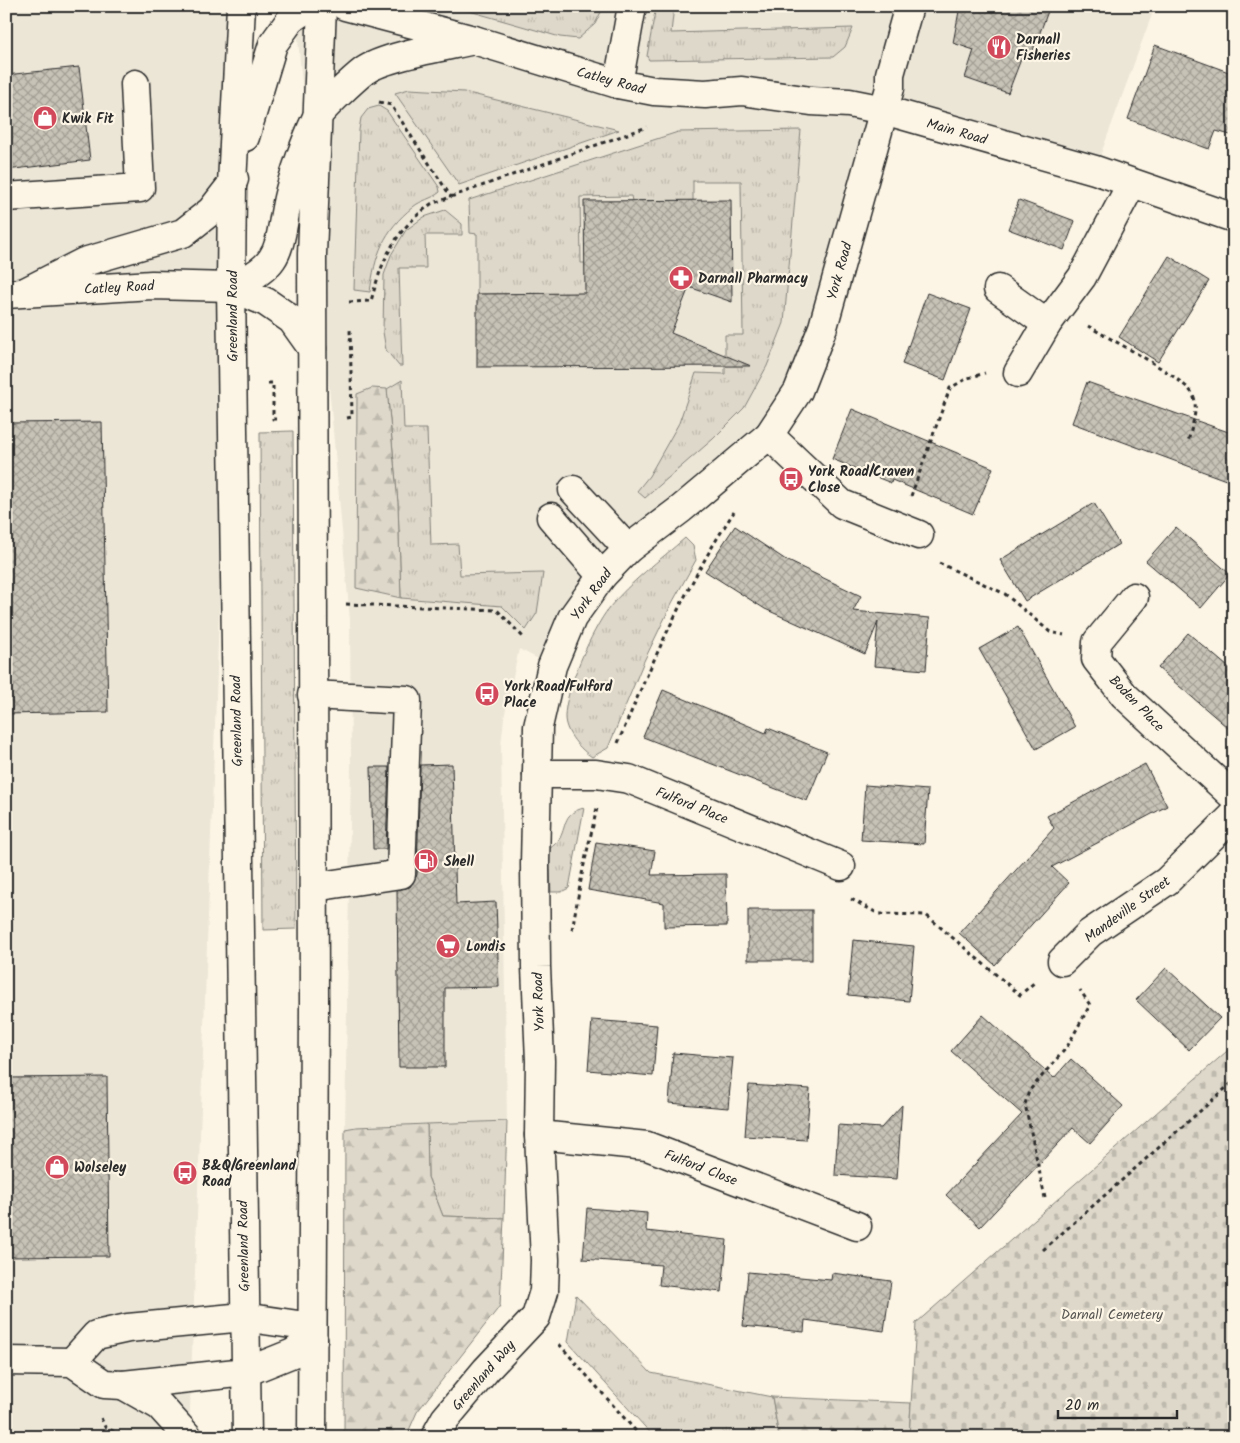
<svg xmlns="http://www.w3.org/2000/svg" width="1240" height="1443" viewBox="0 0 1240 1443" font-family="Kalam,sans-serif">
<style>
.built{fill:#ece6d7}
.grass{fill:url(#grass-tufts);stroke:#84827a}
.forest{fill:url(#forest-firs);stroke:#84827a}
.cemetery{fill:url(#cemetery-stones);stroke:#84827a}
.building{fill:url(#building-cross-hatch);stroke:#2b2b2b}
.lines{fill:none;stroke-linecap:round;stroke-linejoin:round}
.minor-casing{stroke:#2b2b2b;stroke-width:31}
.major-casing{stroke:#2b2b2b;stroke-width:31}
.highway-casing{stroke:#2b2b2b;stroke-width:31}
.path{stroke:#2b2b2b;stroke-width:3;stroke-dasharray:4 4;stroke-linecap:butt}
.minor{stroke:#fcf5e5;stroke-width:28}
.major{stroke:#fcf5e5;stroke-width:28}
.highway{stroke:#fcf5e5;stroke-width:28}
.labels{text-anchor:middle;stroke-width:4.5;stroke-linejoin:round;paint-order:stroke}
.poi-label{font-size:14px;font-weight:bold;fill:#2b2b2b;stroke:#fcf5e5;text-anchor:start}
.street-label{font-size:14px;fill:#2b2b2b;stroke:#fcf5e5}
.park-label{font-size:14px;fill:#585653;stroke:#fcf5e5}
</style>
<defs>
<pattern id="grass-tufts" width="24" height="20" patternUnits="userSpaceOnUse" patternTransform="scale(1.25)"><rect width="24" height="20" fill="#ded8ca"/><path d="M3 7l-1-3M5 7V3M7 7l1-3M15 17l-1-3M17 17v-4M19 17l1-3" fill="none" stroke="#bfbaae"/></pattern>
<pattern id="forest-firs" width="22" height="20" patternUnits="userSpaceOnUse" patternTransform="scale(1.25)"><rect width="22" height="20" fill="#ded8ca"/><path d="M5 1l3.5 6h-7zM16 11l3.5 6h-7z" fill="#bfbaae"/></pattern>
<pattern id="cemetery-stones" width="16" height="16" patternUnits="userSpaceOnUse" patternTransform="scale(1.25)"><rect width="16" height="16" fill="#ded8ca"/><path d="M2 7V4a2 2 0 0 1 4 0v3zM10 15v-3a2 2 0 0 1 4 0v3z" fill="#bfbaae"/></pattern>
<pattern id="building-cross-hatch" width="8" height="8" patternUnits="userSpaceOnUse" patternTransform="scale(1.25)"><rect width="8" height="8" fill="#c8c3b7"/><path d="M0 0l8 8M0 8l8-8" fill="none" stroke="#a39f95"/></pattern>
</defs>
<rect width="100%" height="100%" fill="#fcf5e5"/>
<filter id="ink" filterUnits="userSpaceOnUse"><feTurbulence type="fractalNoise" baseFrequency=".02" numOctaves="2"/><feDisplacementMap in="SourceGraphic" scale="10" xChannelSelector="R" yChannelSelector="G"/><feConvolveMatrix kernelMatrix="1 2 1 2 8 2 1 2 1" color-interpolation-filters="sRGB"/></filter>
<g filter="url(#ink)">
<g class="built">
<path d="M 6,6 L 226,6 L 231,287 L 189,1437 L 6,1437 Z"/>
<path d="M 295,6 L 1155,6 L 1095,170 L 884,110 L 798,391 L 628,549 L 552,666 L 519,649 L 504,718 L 501,746 L 507,1121 L 356,1127 L 345,1129 L 351,766 L 350,620 Z"/>
</g>
<g class="grass">
<path d="M 452,6 L 537,6 L 547,9 L 548,6 L 604,6 L 595,24 L 578,39 L 560,37 Z"/>
<path d="M 656,6 L 674,6 L 671,33 L 853,28 L 845,47 L 833,57 L 649,60 L 647,56 Z"/>
<path d="M 409,89 L 464,92 L 619,130 L 459,185 L 395,93 Z"/>
<path d="M 379,106 L 387,111 L 439,187 L 440,192 C 432,199 421,200 413,207 C 383,231 375,255 370,292 L 354,290 L 359,130 L 361,118 L 368,109 Z"/>
<path d="M 801,130 L 784,323 L 767,366 L 744,408 L 713,439 L 645,498 L 637,491 L 649,476 L 679,423 L 696,373 L 725,374 L 725,335 L 743,335 L 741,181 L 693,181 L 693,201 L 632,201 L 631,196 L 580,197 L 581,263 L 630,263 L 630,293 L 477,294 L 477,234 L 470,233 L 469,200 L 678,132 Z"/>
<path d="M 445,210 L 462,224 L 462,235 L 425,235 L 426,268 L 399,268 L 402,366 L 399,366 L 386,350 L 383,332 L 384,275 L 391,255 L 406,230 L 424,217 Z"/>
<path d="M 402,380 L 404,429 L 427,429 L 431,545 L 458,544 L 460,575 L 543,573 L 537,613 L 526,630 L 502,606 L 401,598 L 398,503 L 387,389 Z"/>
<path d="M 293,431 L 296,929 L 263,930 L 260,432 Z"/>
<path d="M 685,538 L 693,546 L 696,560 L 672,603 L 644,661 L 608,748 L 592,757 C 581,750 565,733 565,717 C 565,690 592,630 609,608 C 630,582 660,560 685,538 Z"/>
<path d="M 584,808 L 569,888 L 561,892 L 551,892 L 549,849 C 553,846 558,842 560,838 C 567,824 563,813 584,808 Z"/>
<path d="M 507,1121 L 504,1218 L 443,1216 L 428,1177 L 427,1124 Z"/>
<path d="M 576,1295 L 651,1373 L 772,1397 L 779,1437 L 654,1437 L 568,1342 Z"/>
</g>
<g class="forest">
<path d="M 372,388 L 387,389 L 398,503 L 401,598 L 356,588 L 357,394 Z"/>
<path d="M 427,1124 L 428,1177 L 443,1216 L 504,1218 L 500,1306 L 417,1412 L 406,1437 L 344,1437 L 345,1129 L 356,1127 Z"/>
<path d="M 772,1397 L 911,1403 L 909,1437 L 779,1437 Z"/>
</g>
<path class="cemetery" d="M 1234,1045 L 1234,1437 L 909,1437 L 916,1323 Z"/>
<g class="building">
<path d="M 960,6 L 1050,6 L 1031,56 L 1023,54 L 1008,93 L 965,78 L 974,50 L 953,43 Z"/>
<path d="M 1155,45 L 1234,74 L 1234,136 L 1216,131 L 1209,149 L 1128,119 Z"/>
<path d="M 79,67 L 90,160 L 6,170 L 6,75 Z"/>
<path d="M 731,200 L 732,302 L 689,287 L 671,333 L 751,366 L 477,367 L 477,294 L 585,293 L 584,201 Z"/>
<path d="M 1019,200 L 1075,221 L 1064,250 L 1008,229 Z"/>
<path d="M 1169,256 L 1209,281 L 1158,362 L 1119,337 Z"/>
<path d="M 927,293 L 971,309 L 945,380 L 902,364 Z"/>
<path d="M 1087,382 L 1234,434 L 1234,483 L 1072,423 Z"/>
<path d="M 852,409 L 993,468 L 973,514 L 892,480 L 891,483 L 832,459 Z"/>
<path d="M 102,422 L 108,712 L 6,714 L 6,423 Z"/>
<path d="M 1094,503 L 1119,544 L 1025,601 L 1000,560 Z"/>
<path d="M 735,526 L 786,560 L 861,596 L 853,611 L 930,618 L 926,670 L 874,666 L 878,622 L 865,654 L 765,609 L 705,571 Z"/>
<path d="M 1176,527 L 1230,574 L 1201,608 L 1146,561 Z"/>
<path d="M 1018,627 L 1075,727 L 1036,749 L 979,649 Z"/>
<path d="M 1188,633 L 1234,672 L 1234,733 L 1158,668 Z"/>
<path d="M 663,690 L 766,733 L 768,728 L 827,752 L 807,801 L 643,737 Z"/>
<path d="M 452,764 L 456,904 L 496,902 L 499,987 L 445,988 L 445,1067 L 399,1067 L 397,890 L 410,887 L 417,875 L 420,765 Z"/>
<path d="M 1145,764 L 1167,806 L 1052,867 L 1069,883 L 995,965 L 959,933 L 1054,828 L 1047,816 Z"/>
<path d="M 371,767 L 389,767 L 386,849 L 373,849 Z"/>
<path d="M 865,785 L 928,790 L 924,844 L 861,840 Z"/>
<path d="M 596,842 L 655,851 L 651,875 L 726,874 L 727,926 L 664,927 L 664,903 L 588,890 Z"/>
<rect x="748" y="910" width="64" height="50"/>
<path d="M 853,940 L 914,946 L 909,1001 L 848,995 Z"/>
<path d="M 1166,968 L 1220,1018 L 1189,1050 L 1136,1000 Z"/>
<path d="M 983,1015 L 1054,1078 L 1071,1059 L 1123,1106 L 1090,1143 L 1073,1128 L 980,1227 L 946,1195 L 1022,1114 L 951,1051 Z"/>
<path d="M 592,1020 L 657,1025 L 653,1076 L 588,1070 Z"/>
<path d="M 673,1053 L 733,1058 L 728,1108 L 669,1103 Z"/>
<path d="M 107,1077 L 109,1256 L 6,1257 L 6,1078 Z"/>
<path d="M 749,1085 L 810,1089 L 806,1140 L 745,1136 Z"/>
<path d="M 902,1105 L 897,1179 L 835,1175 L 838,1125 L 881,1128 Z"/>
<path d="M 587,1208 L 647,1213 L 646,1231 L 727,1240 L 722,1292 L 659,1285 L 661,1265 L 583,1259 Z"/>
<path d="M 748,1272 L 831,1280 L 832,1273 L 891,1281 L 884,1331 L 805,1320 L 804,1332 L 743,1326 Z"/>
</g>
<g class="lines">
<defs>
<g id="minor">
<path d="M 618,84 L 632,6"/>
<path d="M 6,197 L 140,188 L 135,84"/>
<path d="M 998,289 L 1047,324"/>
<path d="M 6,294 L 152,285 L 231,287"/>
<path d="M 1018,373 L 1047,324 L 1082,277 L 1132,183"/>
<path d="M 769,435 L 842,504 L 919,535"/>
<path d="M 573,490 L 628,549"/>
<path d="M 551,517 L 602,576"/>
<path d="M 1134,597 L 1097,642 L 1096,659 L 1124,695 L 1234,797"/>
<path d="M 312,695 L 407,700 L 401,874 L 314,887"/>
<path d="M 537,774 L 596,774 L 629,779 L 841,866"/>
<path d="M 1062,961 L 1090,933 L 1167,881 L 1234,815"/>
<path d="M 539,1135 L 647,1146 L 857,1226"/>
<path d="M 6,1361 L 72,1362 L 104,1384 L 123,1385 L 246,1372"/>
<path d="M 72,1362 L 96,1335 L 128,1328 L 244,1317"/>
<path d="M 435,1437 L 445,1419 L 486,1370 L 536,1317 L 544,1291 L 545,1260 L 539,1135 L 540,1061 L 536,967 L 535,864 L 538,727 L 552,666 L 572,618 L 602,576 L 628,549 L 681,509 L 769,435 L 798,391 L 823,327 L 890,88 L 890,74 L 909,6"/>
</g>
<path id="major" d="M 345,6 L 474,40 L 618,84 L 654,91 L 705,94 L 742,91 L 811,101 L 849,103 L 884,110 L 1095,170 L 1234,218"/>
<g id="highway">
<path d="M 241,6 L 232,184 L 231,287 L 247,1437"/>
<path d="M 245,137 L 273,44 L 291,19 L 310,6"/>
<path d="M 231,287 C 285,264 277,248 288,198 C 293,176 306,140 316,119 C 320,110 356,77 364,71 C 384,56 448,46 474,40"/>
<path d="M 231,287 L 266,302 L 292,320 L 312,348"/>
<path d="M 25,292 L 84,262 L 183,233 L 211,211 L 232,184 L 234,179"/>
<path d="M 244,1317 L 298,1325 L 313,1339"/>
<path d="M 246,1372 L 293,1353 L 313,1339"/>
<path d="M 123,1385 L 160,1406 L 188,1437"/>
<path d="M 312,1437 L 314,1003 L 312,254 L 322,6"/>
</g>
</defs>
<use href="#minor" class="minor-casing"/>
<use href="#major" class="major-casing"/>
<use href="#highway" class="highway-casing"/>
<g class="path">
<path d="M 379,102 L 391,105 L 451,197"/>
<path d="M 349,302 L 371,301 C 383,257 394,232 431,204 L 647,127"/>
<path d="M 1088,326 C 1110,339 1180,375 1192,393 C 1200,406 1191,429 1188,442"/>
<path d="M 268,383 L 273,383 L 273,419 L 279,419"/>
<path d="M 347,418 L 352,417 L 350,328"/>
<path d="M 911,496 L 950,388 L 968,378 L 985,373"/>
<path d="M 939,563 L 1005,594 L 1050,632 L 1064,635"/>
<path d="M 346,604 L 497,610 L 525,639"/>
<path d="M 618,743 C 650,666 688,581 734,512"/>
<path d="M 851,899 L 879,914 L 926,915 L 1020,995 L 1035,982"/>
<path d="M 572,930 L 583,869 L 597,808"/>
<path d="M 1045,1198 L 1025,1104 L 1029,1091 L 1067,1047 L 1090,1005 L 1080,990"/>
<path d="M 1043,1250 L 1234,1081"/>
<path d="M 559,1344 L 641,1437"/>
<path d="M 101,1418 L 105,1427 L 125,1437"/>
</g>
<use href="#minor" class="minor"/>
<use href="#major" class="major"/>
<use href="#highway" class="highway"/>
</g>
</g>
<defs>
<symbol id="restaurant-disc" viewBox="-11 -11 22 22"><circle r="9.5" fill="#d1495b" stroke="#fcf5e5"/><path d="M-5-6h1v4h1v-4h1v4h1v-4h1v5L-1.5 .5V6h-2V.5L-5-1ZM5-6V6H3V1.5H1.5Q1.5-4 5-6Z" fill="#fff"/></symbol>
<symbol id="shop-disc" viewBox="-11 -11 22 22"><circle r="9.5" fill="#d1495b" stroke="#fcf5e5"/><path d="M-5-2.5h2.3a2.7 3.5 0 0 1 5.4 0H5L5.5 6h-11ZM-1.5-2.5h3a1.5 2.3 0 0 0-3 0Z" fill="#fff"/></symbol>
<symbol id="pharmacy-disc" viewBox="-11 -11 22 22"><circle r="9.5" fill="#d1495b" stroke="#fcf5e5"/><path d="M-2-6h4v4h4v4h-4v4h-4v-4h-4v-4h4Z" fill="#fff"/></symbol>
<symbol id="bus-disc" viewBox="-11 -11 22 22"><circle r="9.5" fill="#d1495b" stroke="#fcf5e5"/><path d="M-5-6H5V4H4V6H2V4H-2V6H-4V4H-5ZM-3.5-4V0h7V-4ZM-3.5 1.2v1.5H-2V1.2ZM2 1.2v1.5H3.5V1.2Z" fill="#fff"/></symbol>
<symbol id="fuel-disc" viewBox="-11 -11 22 22"><circle r="9.5" fill="#d1495b" stroke="#fcf5e5"/><path d="M-5.5-6h7V0h2V4h1.3V-2.5L3-4.5l.8-.8L6-3V5H2.5V1h-1V6h-7ZM-4.2-4.7v3.2H.2V-4.7Z" fill="#fff"/></symbol>
<symbol id="supermarket-disc" viewBox="-11 -11 22 22"><circle r="9.5" fill="#d1495b" stroke="#fcf5e5"/><path d="M-6-5.5h2.5l.6 2H6L4.5 2H-2.5L-4.4-4H-6ZM-1.5 3.2a1.3 1.3 0 1 0 .1 0ZM3 3.2a1.3 1.3 0 1 0 .1 0Z" fill="#fff"/></symbol>
</defs>
<g fill-rule="evenodd">
<use href="#restaurant-disc" x="985" y="33" width="28" height="28"/>
<use href="#shop-disc" x="31" y="104" width="28" height="28"/>
<use href="#pharmacy-disc" x="667" y="264" width="28" height="28"/>
<use href="#bus-disc" x="777" y="465" width="28" height="28"/>
<use href="#bus-disc" x="473" y="680" width="28" height="28"/>
<use href="#fuel-disc" x="412" y="847" width="28" height="28"/>
<use href="#supermarket-disc" x="434" y="932" width="28" height="28"/>
<use href="#shop-disc" x="43" y="1153" width="28" height="28"/>
<use href="#bus-disc" x="171" y="1159" width="28" height="28"/>
</g>
<g class="labels">
<g class="poi-label">
<text x="1016" y="44">Darnall<tspan x="1016" dy="16">Fisheries</tspan></text>
<text x="62" y="123">Kwik Fit</text>
<text x="698" y="283">Darnall Pharmacy</text>
<text x="808" y="476">York Road/Craven<tspan x="808" dy="16">Close</tspan></text>
<text x="504" y="691">York Road/Fulford<tspan x="504" dy="16">Place</tspan></text>
<text x="444" y="866">Shell</text>
<text x="466" y="951">Londis</text>
<text x="202" y="1170">B&amp;Q/Greenland<tspan x="202" dy="16">Road</tspan></text>
<text x="74" y="1172">Wolseley</text>
</g>
<g class="street-label">
<text transform="translate(611 80) rotate(15)" y="5">Catley Road</text>
<text transform="translate(957 131) rotate(16)" y="5">Main Road</text>
<text transform="translate(839 271) rotate(-74)" y="5">York Road</text>
<text transform="translate(119 287) rotate(-3)" y="5">Catley Road</text>
<text transform="translate(232 316) rotate(-90)" y="5">Greenland Road</text>
<text transform="translate(591 594) rotate(-54)" y="5">York Road</text>
<text transform="translate(1137 703) rotate(46)" y="5">Boden Place</text>
<text transform="translate(236 721) rotate(-91)" y="5">Greenland Road</text>
<text transform="translate(692 805) rotate(22)" y="5">Fulford Place</text>
<text transform="translate(1127 909) rotate(-36)" y="5">Mandeville Street</text>
<text transform="translate(538 1002) rotate(-92)" y="5">York Road</text>
<text transform="translate(701 1167) rotate(21)" y="5">Fulford Close</text>
<text transform="translate(243 1246) rotate(-91)" y="5">Greenland Road</text>
<text transform="translate(483 1375) rotate(-49)" y="5">Greenland Way</text>
</g>
<g class="park-label">
<text x="1112" y="1319">Darnall Cemetery</text>
</g>
</g>
<rect width="1240" height="1443" fill="none" stroke="#fcf5e5" stroke-width="25"/>
<rect x="12" y="12" width="1215" height="1418" fill="none" stroke="#2b2b2b" stroke-width="2" filter="url(#ink)"/>
<path d="M1058 1410v8h119v-8" fill="none" stroke="#2b2b2b" stroke-width="2.5"/>
<text x="1065" y="1410" font-size="15" fill="#2b2b2b" stroke="#fcf5e5" stroke-width="4" paint-order="stroke">20 m</text>
</svg>
